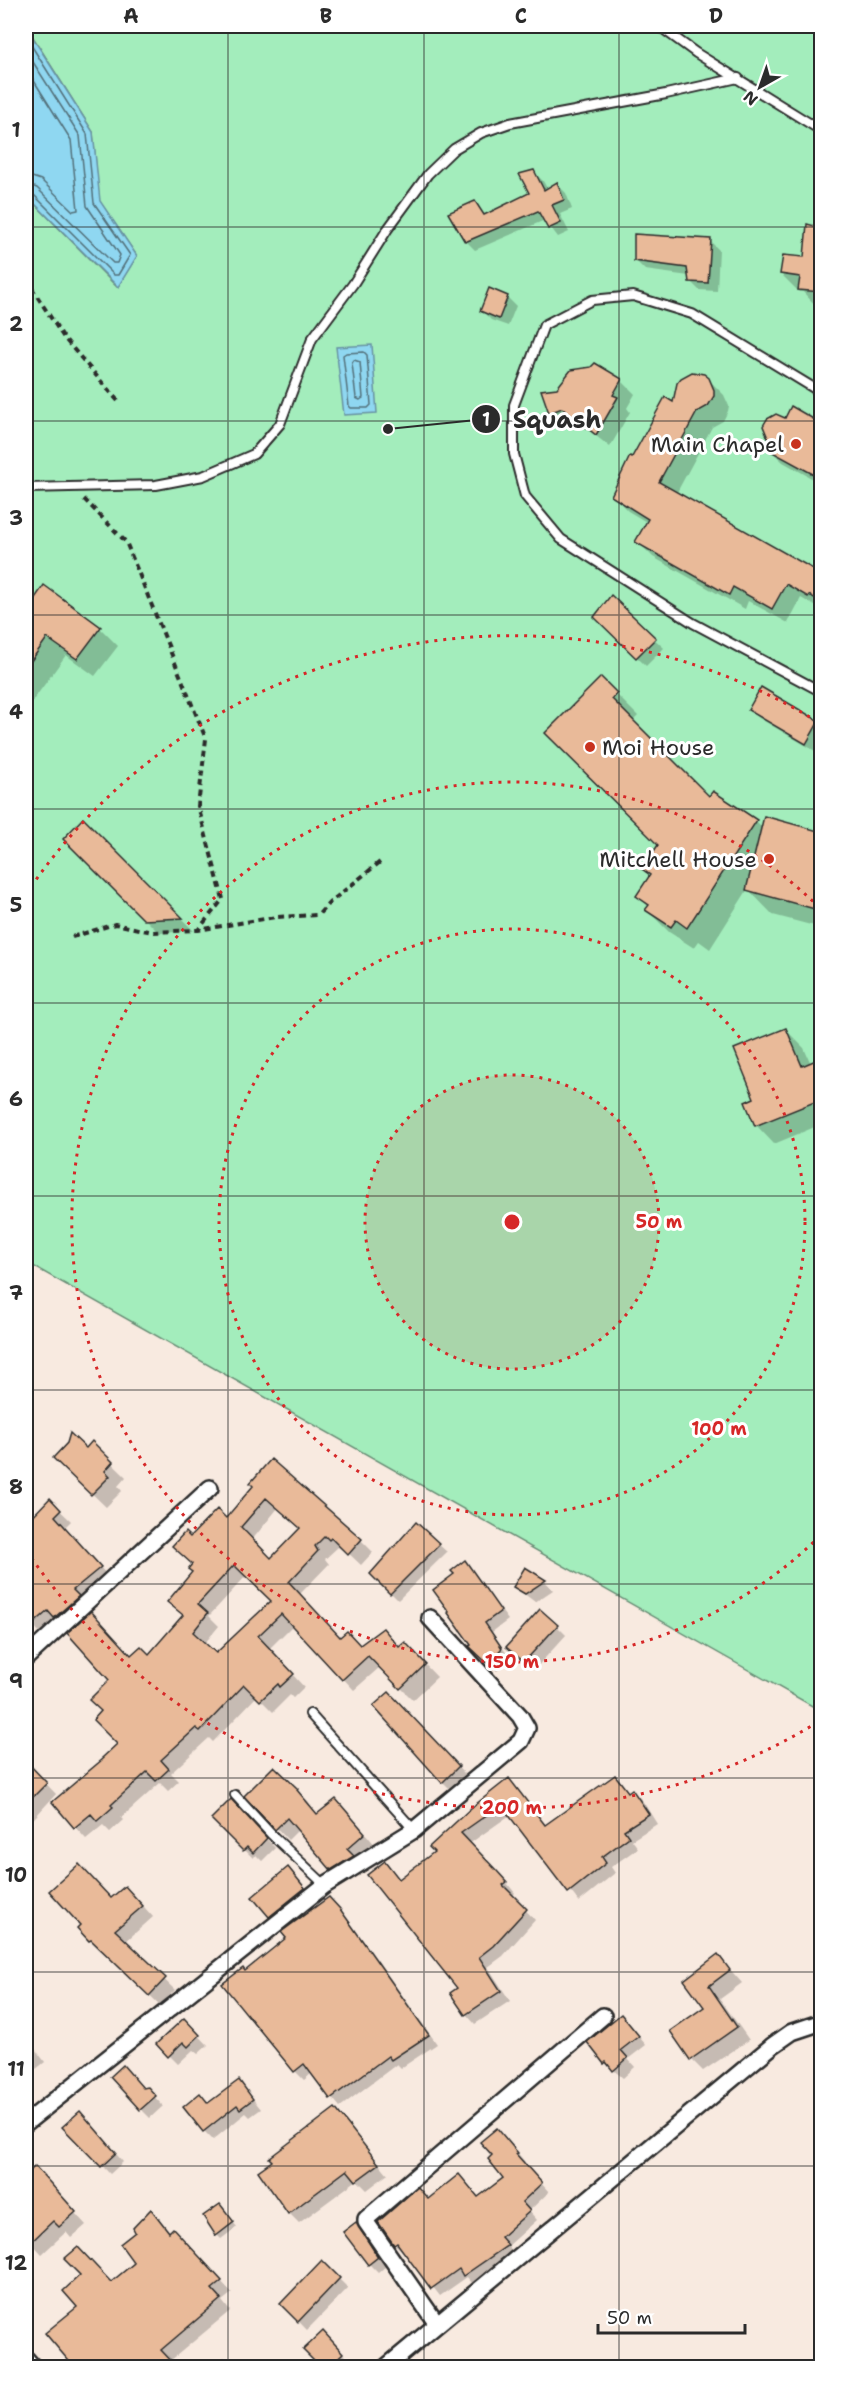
<svg xmlns="http://www.w3.org/2000/svg" width="847" height="2393" viewBox="0 0 847 2393" font-family="'Shantell Sans',sans-serif">
<style>
.green{fill:#a3edbc;stroke:#678c74;stroke-width:1.5}
.water{fill:#8fd7f1;stroke:#6792a2;stroke-width:1.5}
.shadow{fill:#0003;fill-rule:evenodd}
.lines{fill:none;stroke-linecap:round;stroke-linejoin:round}
.shore{stroke:#53707a;stroke-width:1.5}
.building{fill:#e9ba99;stroke:#2b2b2b;stroke-width:1.5;fill-rule:evenodd}
.service-casing{stroke:#2b2b2b;stroke-width:12}
.minor-casing{stroke:#2b2b2b;stroke-width:20}
.path{stroke:#2b2b2b;stroke-width:4;stroke-dasharray:6 4.5;stroke-linecap:butt}
.service{stroke:#fff;stroke-width:8}
.minor{stroke:#fff;stroke-width:15}
.grid{fill:none;stroke:#2b2b2b;stroke-width:1.5;stroke-opacity:0.55}
.ring{fill:none;stroke:#d62828;stroke-width:3;stroke-dasharray:3 6}
.poi-dot{fill:#c8321e;stroke:#fff;stroke-width:2}
.labels{text-anchor:middle;stroke-width:6;stroke-linejoin:round;paint-order:stroke}
.poi-label{font-size:22px;fill:#2b2b2b;stroke:#fff;text-anchor:end}
.centre{fill:#d62828;stroke:#fff;stroke-width:3}
.ring-label{font-size:18px;text-anchor:middle;font-weight:bold;fill:#d62828;stroke:#fff;stroke-width:6;stroke-linejoin:round;paint-order:stroke}
.leader{fill:none;stroke:#2b2b2b;stroke-width:2}
.callout-dot{fill:#2b2b2b;stroke:#fff;stroke-width:2}
.mark-label{font-size:18px;text-anchor:middle;font-weight:bold;fill:#fff}
.callout-label{font-size:24px;text-anchor:middle;font-weight:bold;fill:#2b2b2b;stroke:#fff;stroke-width:6;stroke-linejoin:round;paint-order:stroke}
.neatline{fill:none;stroke:#2b2b2b;stroke-width:2}
.grid-label{font-size:20px;text-anchor:middle;font-weight:bold;fill:#2b2b2b}
</style>
<rect width="100%" height="100%" fill="#f8eae0"/>
<filter id="ink" filterUnits="userSpaceOnUse"><feTurbulence type="fractalNoise" baseFrequency=".0167" numOctaves="2"/><feDisplacementMap in="SourceGraphic" scale="12" xChannelSelector="R" yChannelSelector="G"/><feConvolveMatrix kernelMatrix="1 2 1 2 8 2 1 2 1" color-interpolation-filters="sRGB"/></filter>
<g filter="url(#ink)">
<path class="green" d="M 26,26 L 821,26 L 821,1711 L 26,1262 L 26,195 L 117,287 L 137,256 L 99,201 L 93,132 Z"/>
<g class="water">
<path d="M 26,27 L 93,132 L 100,201 L 137,256 L 118,287 L 26,195 Z"/>
<path d="M 372,345 L 377,413 L 344,415 L 336,347 Z"/>
</g>
<g class="shadow">
<path d="M 534,172 L 543,181 L 548,190 L 557,184 L 566,193 L 572,209 L 560,214 L 569,232 L 558,237 L 545,220 L 475,250 L 466,241 L 474,202 L 486,216 L 531,194 Z"/>
<path d="M 822,230 L 822,308 L 818,308 L 803,292 L 799,292 L 781,274 L 805,258 Z"/>
<path d="M 710,241 L 719,250 L 717,291 L 699,290 L 690,281 L 689,276 L 645,270 L 636,261 Z"/>
<path d="M 507,297 L 516,306 L 508,326 L 491,320 L 482,311 Z"/>
<path d="M 708,379 L 724,395 L 729,406 L 728,411 L 723,421 L 712,427 L 676,494 L 822,575 L 822,610 L 801,598 L 788,623 L 748,601 L 745,609 L 653,557 L 637,541 L 648,523 L 628,511 L 612,495 L 632,459 L 674,404 Z"/>
<path d="M 621,380 L 635,394 L 627,408 L 630,412 L 610,447 L 577,421 L 564,426 L 550,412 Z"/>
<path d="M 786,420 L 822,426 L 822,484 L 783,462 L 769,449 Z"/>
<path d="M 44,587 L 100,628 L 118,646 L 95,676 L 66,655 L 26,710 L 26,614 Z"/>
<path d="M 611,598 L 664,648 L 646,666 L 596,617 Z"/>
<path d="M 601,679 L 638,716 L 633,721 L 710,798 L 756,821 L 763,828 L 822,833 L 822,928 L 773,915 L 748,889 L 710,949 L 699,941 L 694,948 L 669,932 L 647,910 L 649,907 L 638,896 L 651,876 L 644,869 L 660,845 Z"/>
<path d="M 762,689 L 822,725 L 822,755 L 759,718 L 750,710 Z"/>
<path d="M 83,821 L 194,931 L 159,933 L 65,839 Z"/>
<path d="M 786,1030 L 804,1048 L 811,1064 L 816,1062 L 822,1067 L 822,1124 L 774,1144 L 756,1125 Z"/>
<path d="M 69,1444 L 86,1450 L 92,1444 L 126,1477 L 118,1486 L 122,1491 L 106,1507 L 55,1458 Z"/>
<path d="M 255,1486 L 361,1540 L 373,1552 L 361,1565 L 344,1549 L 342,1550 L 338,1547 L 325,1559 L 329,1564 L 300,1594 L 340,1638 L 361,1647 L 400,1648 L 405,1644 L 437,1677 L 413,1700 L 380,1667 L 354,1690 L 293,1625 L 269,1649 L 304,1687 L 293,1698 L 290,1695 L 273,1712 L 257,1696 L 213,1742 L 209,1738 L 171,1773 L 179,1781 L 168,1791 L 160,1783 L 121,1818 L 123,1820 L 110,1832 L 103,1825 L 86,1839 L 75,1827 L 105,1759 L 119,1744 L 103,1712 L 132,1657 L 150,1656 L 184,1616 L 169,1602 L 194,1572 L 190,1539 L 226,1520 ZM 278,1508 L 302,1529 L 271,1560 L 252,1540 ZM 246,1576 L 273,1601 L 216,1655 L 204,1644 L 219,1626 L 209,1616 Z"/>
<path d="M 50,1501 L 71,1521 L 64,1528 L 110,1578 L 42,1635 L 26,1618 L 26,1526 Z"/>
<path d="M 416,1524 L 447,1552 L 398,1600 L 372,1574 Z"/>
<path d="M 465,1562 L 508,1620 L 492,1632 L 509,1657 L 497,1671 L 471,1646 L 456,1575 Z"/>
<path d="M 525,1569 L 545,1581 L 553,1590 L 535,1602 L 515,1587 Z"/>
<path d="M 557,1626 L 566,1635 L 534,1670 L 517,1656 Z"/>
<path d="M 388,1694 L 467,1776 L 452,1791 L 443,1782 Z"/>
<path d="M 26,1763 L 56,1794 L 26,1827 Z"/>
<path d="M 274,1768 L 308,1801 L 318,1816 L 347,1812 L 376,1846 L 344,1880 L 299,1829 L 288,1840 L 246,1796 Z"/>
<path d="M 615,1777 L 629,1793 L 632,1791 L 642,1800 L 657,1824 L 632,1840 L 638,1848 L 611,1867 L 615,1873 L 579,1902 L 510,1815 L 469,1844 L 507,1883 L 515,1893 L 512,1896 L 535,1920 L 503,1956 L 488,1967 L 510,2001 L 475,2024 L 466,2014 L 459,1989 L 385,1863 L 400,1880 L 436,1852 L 509,1780 L 547,1826 Z"/>
<path d="M 240,1810 L 275,1848 L 262,1861 L 256,1855 L 253,1858 L 213,1819 Z"/>
<path d="M 297,1878 L 313,1898 L 279,1925 L 270,1916 Z"/>
<path d="M 136,1898 L 153,1917 L 125,1942 L 175,1990 L 160,2005 L 102,1950 L 101,1951 L 79,1928 L 111,1900 Z"/>
<path d="M 329,1899 L 348,1919 L 437,2044 L 401,2068 L 397,2064 L 340,2107 L 312,2073 L 304,2080 L 295,2071 L 245,1973 L 289,1938 Z"/>
<path d="M 718,1956 L 742,1983 L 720,1999 L 749,2040 L 703,2071 L 691,2059 L 706,2007 L 686,1980 Z"/>
<path d="M 184,2020 L 208,2045 L 198,2054 L 193,2050 L 178,2064 L 158,2044 Z"/>
<path d="M 629,2025 L 646,2045 L 628,2059 L 635,2067 L 623,2078 L 605,2063 Z"/>
<path d="M 26,2037 L 45,2062 L 36,2069 L 26,2059 Z"/>
<path d="M 239,2082 L 261,2109 L 250,2117 L 246,2113 L 213,2140 L 204,2131 L 209,2105 Z"/>
<path d="M 144,2089 L 147,2089 L 163,2106 L 150,2118 L 141,2109 Z"/>
<path d="M 335,2110 L 388,2174 L 367,2190 L 357,2180 L 299,2223 L 289,2213 L 260,2171 Z"/>
<path d="M 88,2121 L 123,2162 L 110,2174 L 65,2127 Z"/>
<path d="M 505,2138 L 525,2162 L 523,2163 L 549,2192 L 529,2211 L 537,2220 L 508,2246 L 515,2254 L 472,2283 L 467,2277 L 440,2296 L 405,2251 L 403,2252 L 395,2244 L 429,2200 L 478,2198 L 505,2178 Z"/>
<path d="M 35,2169 L 86,2225 L 71,2238 L 66,2232 L 42,2254 L 26,2237 L 26,2177 Z"/>
<path d="M 224,2210 L 237,2227 L 221,2239 L 217,2235 Z"/>
<path d="M 151,2211 L 170,2233 L 184,2241 L 232,2293 L 222,2301 L 230,2311 L 170,2361 L 176,2368 L 73,2368 L 69,2364 L 111,2284 L 136,2263 L 137,2232 Z"/>
<path d="M 356,2224 L 365,2233 L 386,2266 L 378,2273 L 369,2264 Z"/>
<path d="M 322,2262 L 348,2288 L 307,2330 L 282,2304 Z"/>
<path d="M 323,2334 L 351,2362 L 346,2368 L 322,2368 L 305,2350 Z"/>
<path d="M 224,2357 L 235,2368 L 211,2368 Z"/>
</g>
<g class="lines">
<g class="shore">
<path d="M 26,37 L 87,134 L 94,203 L 130,255 L 118,275 L 114,275 L 32,193 L 26,192"/>
<path d="M 26,51 L 80,136 L 87,206 L 120,255 L 117,263 L 113,263 L 37,188 L 26,184"/>
<path d="M 26,68 L 71,140 L 78,210 L 73,211 L 41,180 L 26,175"/>
<path d="M 364,352 L 367,355 L 371,405 L 368,408 L 351,408 L 349,406 L 343,355 L 346,353 Z"/>
<path d="M 354,360 L 360,362 L 363,398 L 360,400 L 356,398 L 352,363 Z"/>
</g>
</g>
<g class="building">
<path d="M 534,170 L 544,190 L 557,182 L 564,200 L 552,205 L 561,223 L 548,229 L 538,211 L 465,242 L 448,213 L 475,201 L 484,215 L 529,193 L 519,174 Z"/>
<path d="M 807,224 L 822,228 L 822,292 L 798,290 L 800,277 L 780,274 L 783,255 L 804,257 Z"/>
<path d="M 634,234 L 711,239 L 708,283 L 689,282 L 687,268 L 634,261 Z"/>
<path d="M 489,288 L 508,296 L 499,319 L 480,311 Z"/>
<path d="M 595,363 L 622,379 L 613,395 L 618,397 L 596,435 L 562,408 L 549,413 L 541,390 L 557,388 L 571,370 L 591,367 Z"/>
<path d="M 692,372 L 704,374 L 709,378 L 714,390 L 714,396 L 708,406 L 697,412 L 659,482 L 822,574 L 822,602 L 809,595 L 808,597 L 786,584 L 772,609 L 733,587 L 729,595 L 635,542 L 648,519 L 611,496 L 630,456 L 632,457 L 665,397 L 673,402 L 677,383 L 681,378 Z"/>
<path d="M 791,406 L 822,424 L 822,479 L 767,449 L 770,443 L 763,426 L 767,419 L 776,414 L 785,418 Z"/>
<path d="M 44,585 L 101,627 L 77,659 L 47,638 L 26,668 L 26,611 Z"/>
<path d="M 611,595 L 656,638 L 636,658 L 594,617 Z"/>
<path d="M 601,677 L 617,693 L 612,699 L 709,796 L 713,791 L 757,820 L 687,928 L 676,920 L 671,927 L 645,910 L 649,905 L 636,896 L 650,875 L 642,869 L 658,845 L 545,733 Z"/>
<path d="M 761,687 L 819,721 L 806,744 L 748,710 Z"/>
<path d="M 764,816 L 822,832 L 822,849 L 814,879 L 822,881 L 822,911 L 746,890 Z"/>
<path d="M 83,818 L 183,918 L 144,920 L 63,839 Z"/>
<path d="M 786,1028 L 802,1066 L 816,1060 L 822,1072 L 822,1099 L 755,1126 L 745,1102 L 754,1098 L 734,1049 Z"/>
<path d="M 70,1433 L 86,1448 L 92,1441 L 113,1462 L 105,1471 L 110,1476 L 91,1495 L 53,1458 L 67,1443 Z"/>
<path d="M 271,1459 L 362,1539 L 348,1555 L 331,1538 L 329,1540 L 325,1536 L 315,1546 L 318,1551 L 289,1582 L 340,1637 L 347,1631 L 360,1645 L 383,1628 L 399,1647 L 405,1642 L 426,1664 L 400,1689 L 368,1656 L 342,1680 L 281,1614 L 258,1636 L 294,1674 L 280,1687 L 278,1684 L 260,1701 L 244,1685 L 200,1731 L 196,1728 L 161,1760 L 169,1769 L 156,1781 L 147,1772 L 111,1805 L 113,1807 L 97,1821 L 91,1814 L 74,1828 L 52,1802 L 103,1759 L 102,1758 L 117,1744 L 93,1720 L 101,1711 L 89,1700 L 109,1680 L 67,1633 L 91,1611 L 131,1655 L 141,1646 L 149,1654 L 183,1615 L 167,1602 L 192,1572 L 188,1569 L 192,1564 L 172,1546 L 185,1532 L 190,1537 L 217,1509 L 226,1518 L 253,1486 L 250,1483 ZM 266,1498 L 300,1528 L 271,1558 L 241,1527 ZM 234,1565 L 271,1601 L 216,1653 L 193,1632 L 208,1613 L 198,1604 Z"/>
<path d="M 50,1498 L 61,1510 L 55,1516 L 101,1567 L 73,1590 L 79,1596 L 54,1618 L 48,1611 L 26,1630 L 26,1523 Z"/>
<path d="M 416,1522 L 440,1544 L 390,1594 L 370,1574 Z"/>
<path d="M 465,1560 L 501,1611 L 485,1623 L 502,1648 L 488,1664 L 469,1646 L 471,1645 L 448,1613 L 449,1612 L 433,1590 L 454,1574 L 451,1571 Z"/>
<path d="M 525,1567 L 546,1580 L 525,1594 L 513,1587 Z"/>
<path d="M 540,1609 L 558,1625 L 524,1662 L 506,1647 Z"/>
<path d="M 389,1692 L 459,1766 L 442,1783 L 373,1706 Z"/>
<path d="M 26,1761 L 47,1783 L 26,1804 Z"/>
<path d="M 274,1766 L 298,1789 L 297,1790 L 317,1814 L 336,1799 L 365,1833 L 347,1849 L 354,1856 L 331,1870 L 287,1818 L 275,1830 L 244,1796 Z"/>
<path d="M 615,1775 L 628,1792 L 632,1789 L 649,1814 L 624,1830 L 629,1837 L 602,1857 L 606,1863 L 568,1893 L 501,1805 L 461,1833 L 497,1871 L 507,1882 L 503,1885 L 527,1909 L 493,1946 L 479,1957 L 501,1991 L 465,2015 L 450,1993 L 457,1988 L 367,1875 L 385,1861 L 399,1879 L 434,1852 L 429,1847 L 471,1808 L 509,1778 L 545,1825 Z"/>
<path d="M 231,1799 L 267,1838 L 253,1853 L 247,1847 L 243,1851 L 211,1819 Z"/>
<path d="M 79,1864 L 111,1898 L 125,1886 L 143,1906 L 115,1930 L 166,1978 L 149,1996 L 91,1940 L 89,1941 L 77,1928 L 80,1925 L 49,1891 Z"/>
<path d="M 288,1867 L 305,1888 L 269,1917 L 252,1897 Z"/>
<path d="M 329,1897 L 340,1909 L 429,2035 L 391,2060 L 388,2056 L 330,2099 L 304,2064 L 294,2072 L 222,1984 L 243,1968 L 245,1971 L 286,1938 L 281,1932 Z"/>
<path d="M 718,1954 L 730,1970 L 709,1986 L 737,2027 L 690,2060 L 670,2031 L 704,2007 L 684,1980 Z"/>
<path d="M 621,2014 L 639,2036 L 621,2050 L 628,2058 L 613,2071 L 606,2062 L 604,2064 L 587,2042 Z"/>
<path d="M 184,2018 L 200,2035 L 188,2047 L 183,2042 L 168,2057 L 156,2044 Z"/>
<path d="M 123,2065 L 143,2088 L 148,2087 L 156,2096 L 140,2110 L 110,2077 Z"/>
<path d="M 239,2080 L 253,2099 L 240,2109 L 237,2105 L 203,2132 L 183,2107 L 200,2093 L 208,2103 Z"/>
<path d="M 335,2108 L 379,2164 L 356,2181 L 347,2170 L 288,2214 L 258,2171 L 272,2161 L 269,2158 Z"/>
<path d="M 80,2111 L 116,2153 L 101,2167 L 62,2127 Z"/>
<path d="M 497,2128 L 518,2153 L 516,2154 L 542,2183 L 522,2202 L 530,2211 L 501,2237 L 508,2245 L 463,2276 L 459,2269 L 431,2289 L 397,2243 L 394,2245 L 378,2222 L 418,2187 L 428,2199 L 459,2174 L 478,2197 L 503,2178 L 488,2159 L 492,2155 L 480,2142 Z"/>
<path d="M 35,2166 L 76,2212 L 59,2227 L 53,2221 L 26,2247 L 26,2175 Z"/>
<path d="M 220,2204 L 234,2222 L 216,2236 L 203,2216 Z"/>
<path d="M 151,2209 L 169,2232 L 173,2228 L 222,2281 L 212,2289 L 221,2299 L 161,2350 L 177,2367 L 74,2367 L 45,2333 L 77,2307 L 63,2291 L 80,2275 L 64,2259 L 78,2247 L 111,2282 L 134,2263 L 120,2244 L 135,2232 L 133,2228 Z"/>
<path d="M 356,2222 L 378,2257 L 368,2265 L 343,2232 Z"/>
<path d="M 322,2260 L 340,2278 L 298,2322 L 280,2304 Z"/>
<path d="M 323,2331 L 343,2353 L 328,2367 L 320,2367 L 303,2350 Z"/>
</g>
<g class="lines">
<defs>
<g id="service">
<path d="M 659,26 L 696,53 L 822,131"/>
<path d="M 822,393 L 692,314 L 633,296 L 592,300 L 544,325 L 514,405 L 514,454 L 525,496 L 561,539 L 693,623 L 822,692"/>
<path d="M 26,488 L 156,485 L 203,476 L 254,454 L 280,424 L 312,339 L 353,284 L 387,230 L 428,174 L 454,149 L 481,133 L 510,123 L 666,94 L 738,78"/>
<path d="M 310,1714 L 414,1830"/>
<path d="M 235,1795 L 271,1834 L 325,1885"/>
</g>
<g id="minor">
<path d="M 26,1658 L 210,1488"/>
<path d="M 26,2123 L 325,1885 L 414,1830 L 521,1741 L 527,1728 L 520,1716 L 430,1618"/>
<path d="M 437,2324 L 366,2222 L 366,2219 L 603,2016"/>
<path d="M 26,2359 L 34,2368"/>
<path d="M 385,2368 L 772,2046 L 792,2032 L 822,2022"/>
</g>
</defs>
<use href="#service" class="service-casing"/>
<use href="#minor" class="minor-casing"/>
<g class="path">
<path d="M 26,279 L 64,338 L 118,401"/>
<path d="M 84,499 L 126,542 L 206,739 L 198,806 L 223,899 L 198,930"/>
<path d="M 72,937 L 115,924 L 152,932 L 198,930 L 276,917 L 318,915 L 329,903 L 380,862"/>
</g>
<use href="#service" class="service"/>
<use href="#minor" class="minor"/>
</g>
</g>
<path class="grid" d="M 228,26 L 228,2368M 424,26 L 424,2368M 619,26 L 619,2368M 26,227 L 822,227M 26,421 L 822,421M 26,615 L 822,615M 26,809 L 822,809M 26,1003 L 822,1003M 26,1196 L 822,1196M 26,1390 L 822,1390M 26,1584 L 822,1584M 26,1778 L 822,1778M 26,1972 L 822,1972M 26,2166 L 822,2166"/>
<circle cx="512" cy="1222" r="147" fill="#d62828" fill-opacity=".12"/>
<g class="ring">
<circle cx="512" cy="1222" r="147"/>
<circle cx="512" cy="1222" r="293"/>
<path d="M820 1536A440 440 0 1 1 820 908"/>
<path d="M818 1722A586 586 0 0 1 26 1550M26 894A586 586 0 0 1 818 722"/>
</g>
<g class="poi-dot">
<circle cx="796" cy="444" r="6"/>
<circle cx="590" cy="747" r="6"/>
<circle cx="769" cy="859" r="6"/>
</g>
<g class="labels">
<g class="poi-label">
<text x="784" y="452">Main Chapel</text>
<text x="602" y="755" text-anchor="start">Moi House</text>
<text x="757" y="867">Mitchell House</text>
</g>
</g>
<circle cx="512" cy="1222" r="9" class="centre"/>
<g class="ring-label">
<text x="659" y="1228">50 m</text>
<text x="719" y="1435">100 m</text>
<text x="512" y="1668">150 m</text>
<text x="512" y="1814">200 m</text>
</g>
<path class="leader" d="M388 429L486 419"/>
<g class="callout-dot">
<circle cx="388" cy="429" r="6"/>
<circle cx="486" cy="419" r="15"/>
</g>
<g class="mark-label">
<text x="486" y="426">1</text>
</g>
<g class="callout-label">
<text x="557" y="428">Squash</text>
</g>
<rect width="847" height="2393" fill="none" stroke="#fff" stroke-width="66"/>
<g transform="translate(760 87) rotate(220)" stroke="#ffffff" stroke-width="4.5" paint-order="stroke">
<path d="M0-4.5L10 22L0 15L-10 22Z" fill="#2b2b2b"/>
<text y="-9" font-size="16" font-weight="bold" text-anchor="middle" fill="#2b2b2b">N</text>
</g>
<path d="M598 2324v9h147v-9" fill="none" stroke="#2b2b2b" stroke-width="3"/>
<text x="607" y="2324" font-size="18" fill="#2b2b2b" stroke="#ffffff" stroke-width="4.5" paint-order="stroke">50 m</text>
<rect x="33" y="33" width="781" height="2327" class="neatline"/>
<g class="grid-label">
<text x="131" y="23">A</text>
<text x="326" y="23">B</text>
<text x="521" y="23">C</text>
<text x="716" y="23">D</text>
<text x="16" y="137">1</text>
<text x="16" y="331">2</text>
<text x="16" y="525">3</text>
<text x="16" y="719">4</text>
<text x="16" y="912">5</text>
<text x="16" y="1106">6</text>
<text x="16" y="1300">7</text>
<text x="16" y="1494">8</text>
<text x="16" y="1688">9</text>
<text x="16" y="1882">10</text>
<text x="16" y="2076">11</text>
<text x="16" y="2270">12</text>
</g>
</svg>
